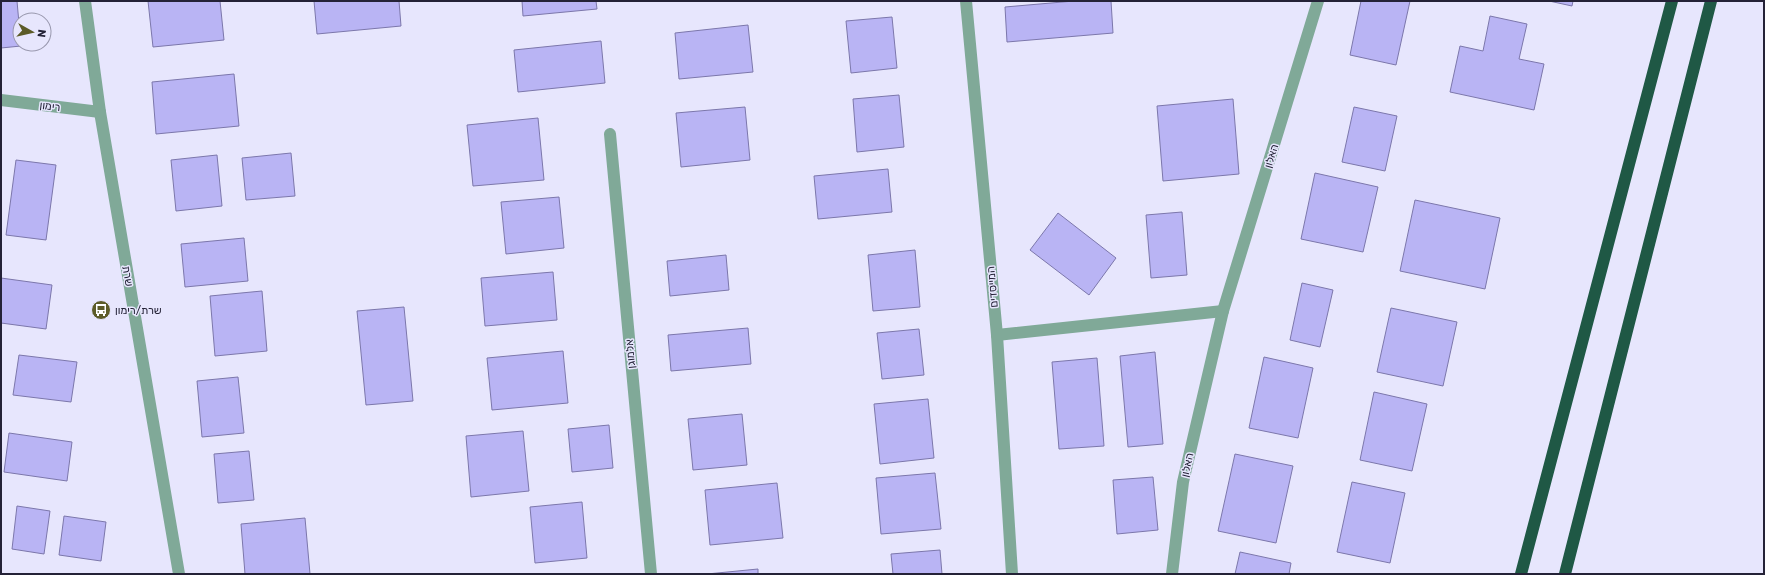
<svg xmlns="http://www.w3.org/2000/svg" width="1765" height="575" viewBox="0 0 1765 575" font-family="Rubik,'Noto Sans Hebrew',sans-serif">
<style>
.building{fill:#b9b4f4;stroke:#7c77ab}
.lines{fill:none;stroke-linecap:round;stroke-linejoin:round}
.minor{stroke:#80a998;stroke-width:12}
.highway{stroke:#1f5845;stroke-width:12}
.labels{text-anchor:middle;stroke-width:3;stroke-linejoin:round;paint-order:stroke}
.street-label{font-size:11px;fill:#242237;stroke:#e7e6fd}
.poi-label{font-size:11px;fill:#242237;stroke:#e7e6fd;text-anchor:start}
</style>
<rect width="100%" height="100%" fill="#e7e6fd"/>
<g class="building">
<path d="M 1,1 L 17,1 L 21,46 L 1,48 Z"/>
<path d="M 148,1 L 220,1 L 224,40 L 153,47 Z"/>
<path d="M 314,1 L 399,1 L 401,26 L 317,34 Z"/>
<path d="M 522,1 L 596,1 L 597,9 L 523,16 Z"/>
<path d="M 1111,1 L 1113,33 L 1007,42 L 1005,7 L 1074,1 Z"/>
<path d="M 1361,1 L 1410,1 L 1396,65 L 1350,55 Z"/>
<path d="M 1549,1 L 1573,1 L 1572,6 Z"/>
<path d="M 1490,16 L 1527,24 L 1519,59 L 1544,64 L 1534,110 L 1450,92 L 1460,46 L 1483,51 Z"/>
<path d="M 892,17 L 897,68 L 851,73 L 846,21 Z"/>
<path d="M 748,25 L 753,72 L 679,79 L 675,33 Z"/>
<path d="M 601,41 L 605,83 L 518,92 L 514,50 Z"/>
<path d="M 234,74 L 239,126 L 156,134 L 152,82 Z"/>
<path d="M 899,95 L 904,147 L 857,152 L 853,99 Z"/>
<path d="M 1233,99 L 1239,174 L 1163,181 L 1157,106 Z"/>
<path d="M 745,107 L 750,160 L 681,167 L 676,113 Z"/>
<path d="M 1354,107 L 1397,116 L 1385,171 L 1342,162 Z"/>
<path d="M 538,118 L 544,180 L 473,186 L 467,125 Z"/>
<path d="M 291,153 L 295,196 L 246,200 L 242,158 Z"/>
<path d="M 217,155 L 222,206 L 176,211 L 171,160 Z"/>
<path d="M 16,160 L 56,165 L 46,240 L 6,235 Z"/>
<path d="M 888,169 L 892,212 L 818,219 L 814,176 Z"/>
<path d="M 1315,173 L 1378,187 L 1363,252 L 1301,239 Z"/>
<path d="M 559,197 L 564,248 L 506,254 L 501,202 Z"/>
<path d="M 1415,200 L 1500,218 L 1485,289 L 1400,271 Z"/>
<path d="M 1182,212 L 1187,275 L 1151,278 L 1146,215 Z"/>
<path d="M 1058,213 L 1116,258 L 1089,295 L 1030,250 Z"/>
<path d="M 244,238 L 248,281 L 185,287 L 181,244 Z"/>
<path d="M 915,250 L 920,307 L 873,311 L 868,255 Z"/>
<path d="M 726,255 L 729,290 L 670,296 L 667,261 Z"/>
<path d="M 553,272 L 557,320 L 485,326 L 481,278 Z"/>
<path d="M 1,278 L 52,285 L 46,329 L 1,323 Z"/>
<path d="M 1302,283 L 1333,290 L 1320,347 L 1290,340 Z"/>
<path d="M 262,291 L 267,351 L 215,356 L 210,296 Z"/>
<path d="M 404,307 L 413,401 L 366,405 L 357,311 Z"/>
<path d="M 1391,308 L 1457,322 L 1443,386 L 1377,372 Z"/>
<path d="M 748,328 L 751,364 L 671,371 L 668,335 Z"/>
<path d="M 919,329 L 924,375 L 882,379 L 877,333 Z"/>
<path d="M 563,351 L 568,403 L 492,410 L 487,358 Z"/>
<path d="M 1155,352 L 1163,444 L 1128,447 L 1120,356 Z"/>
<path d="M 19,355 L 77,362 L 71,402 L 13,395 Z"/>
<path d="M 1264,357 L 1313,368 L 1298,438 L 1249,428 Z"/>
<path d="M 1097,358 L 1104,446 L 1059,449 L 1052,362 Z"/>
<path d="M 238,377 L 244,433 L 202,437 L 197,381 Z"/>
<path d="M 1374,392 L 1427,404 L 1412,471 L 1360,460 Z"/>
<path d="M 928,399 L 934,458 L 880,464 L 874,404 Z"/>
<path d="M 742,414 L 747,465 L 693,470 L 688,419 Z"/>
<path d="M 609,425 L 613,468 L 572,472 L 568,429 Z"/>
<path d="M 523,431 L 529,491 L 471,497 L 466,436 Z"/>
<path d="M 9,433 L 72,442 L 67,481 L 4,472 Z"/>
<path d="M 249,451 L 254,500 L 218,503 L 214,454 Z"/>
<path d="M 1235,454 L 1293,466 L 1276,543 L 1218,531 Z"/>
<path d="M 935,473 L 941,529 L 881,534 L 876,478 Z"/>
<path d="M 1153,477 L 1158,530 L 1117,534 L 1113,480 Z"/>
<path d="M 1352,482 L 1405,493 L 1390,563 L 1337,552 Z"/>
<path d="M 777,483 L 783,538 L 710,545 L 705,490 Z"/>
<path d="M 582,502 L 587,558 L 535,563 L 530,507 Z"/>
<path d="M 17,506 L 50,511 L 44,554 L 12,549 Z"/>
<path d="M 64,516 L 106,522 L 101,561 L 59,555 Z"/>
<path d="M 305,518 L 310,574 L 245,574 L 241,524 Z"/>
<path d="M 940,550 L 942,574 L 893,574 L 891,554 Z"/>
<path d="M 1240,552 L 1291,563 L 1289,574 L 1235,574 Z"/>
<path d="M 758,569 L 758,574 L 707,574 Z"/>
</g>
<g class="lines">
<g class="minor">
<path d="M 85,1 L 100,112 L 179,574"/>
<path d="M 966,1 L 997,335 L 1012,574"/>
<path d="M 1,100 L 100,112"/>
<path d="M 610,134 L 651,574"/>
<path d="M 997,335 L 1223,311"/>
<path d="M 1172,574 L 1183,482 L 1223,311 L 1318,1"/>
</g>
<g class="highway">
<path d="M 1521,574 L 1672,1"/>
<path d="M 1565,574 L 1711,1"/>
</g>
</g>
<defs>
<symbol id="bus-disc" viewBox="-11 -11 22 22"><circle r="9.5" fill="#5c5b28" stroke="#e7e6fd"/><path d="M-5-6H5V4H4V6H2V4H-2V6H-4V4H-5ZM-3.5-4V0h7V-4ZM-3.5 1.2v1.5H-2V1.2ZM2 1.2v1.5H3.5V1.2Z" fill="#fff"/></symbol>
</defs>
<g fill-rule="evenodd">
<use href="#bus-disc" x="90" y="299" width="22" height="22"/>
</g>
<g class="labels">
<g class="street-label">
<text transform="translate(50 106) rotate(7)" y="4">רימון</text>
<text transform="translate(1271 156) rotate(-73)" y="4">האלון</text>
<text transform="translate(128 276) rotate(80)" y="4">שרת</text>
<text transform="translate(992 287) rotate(-95)" y="4">המייסדים</text>
<text transform="translate(630 354) rotate(-95)" y="4">אלמוגן</text>
<text transform="translate(1187 465) rotate(-77)" y="4">האלון</text>
</g>
<g class="poi-label">
<text x="115" y="314">שרת/רימון</text>
</g>
</g>
<rect width="1765" height="575" fill="none" stroke="#242237" stroke-width="4"/>
<g transform="translate(32 32) rotate(98)"><circle r="19" fill="#e7e6fd" stroke="#9998ae"/>
<path d="M0-3L7 15L0 10L-7 15Z" fill="#5c5b28"/>
<text y="-6" font-size="11" font-weight="bold" text-anchor="middle" fill="#242237">N</text>
</g>
</svg>
